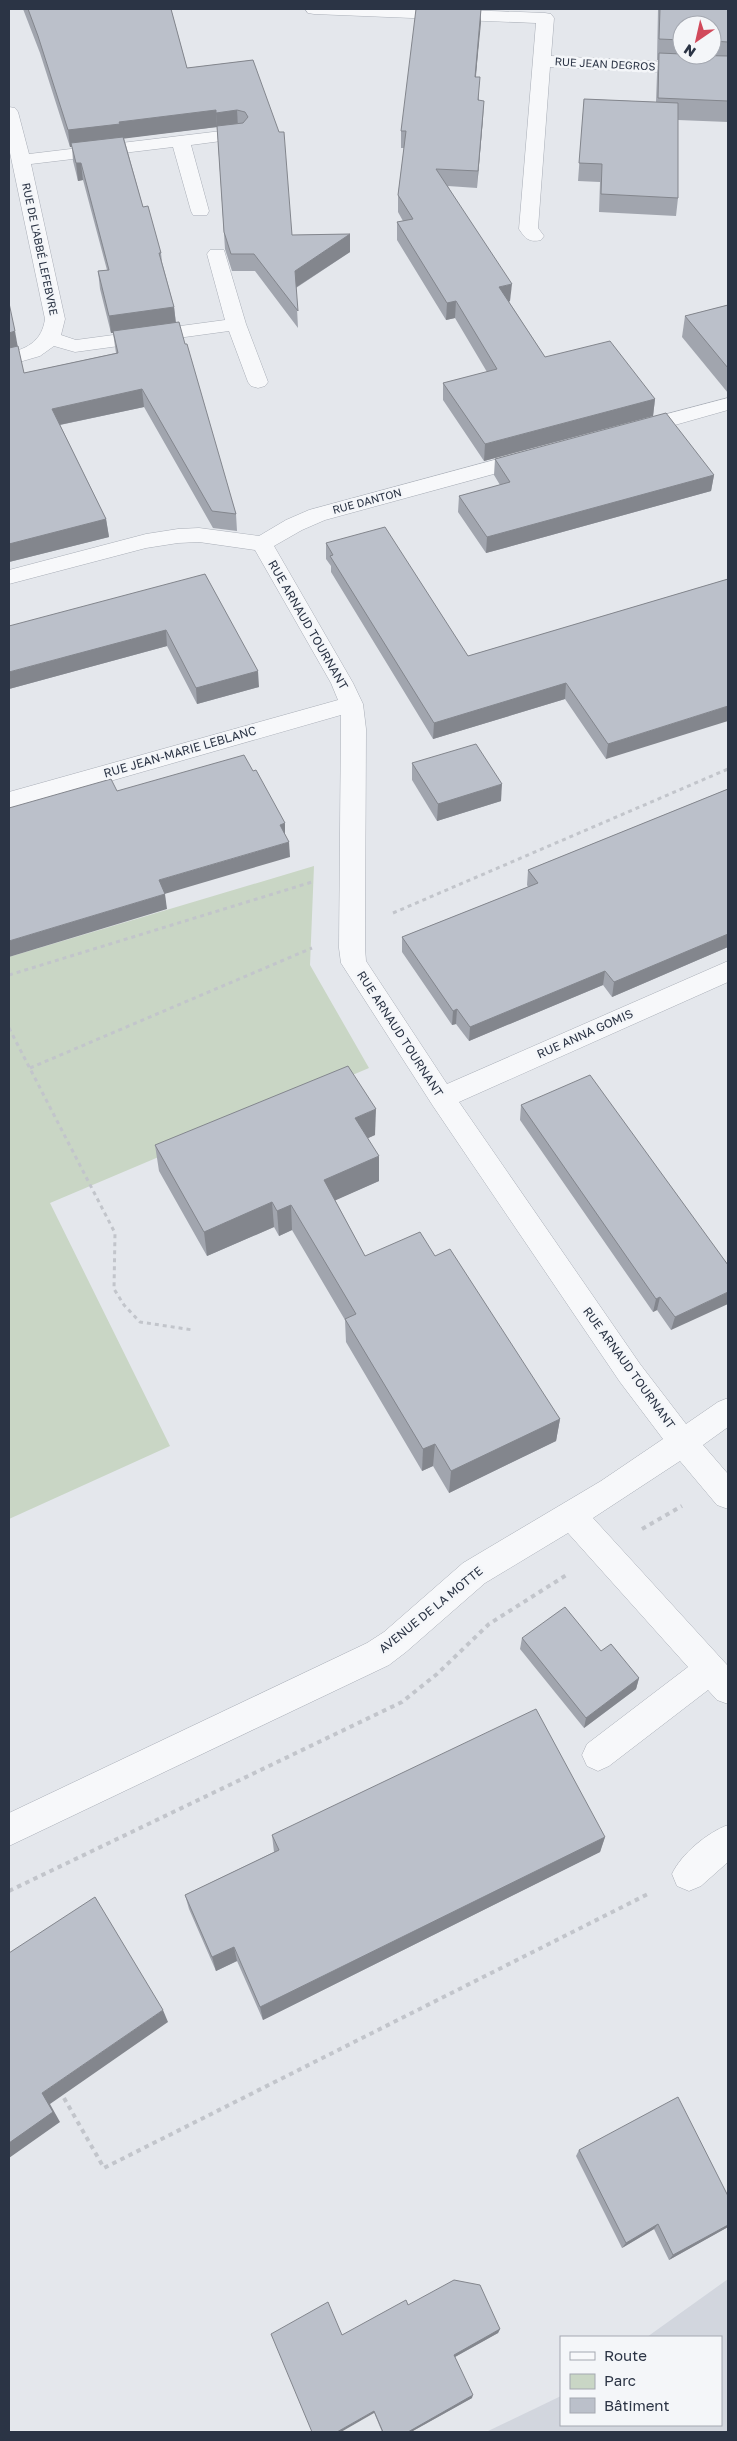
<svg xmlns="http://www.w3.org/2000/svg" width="737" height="2441" viewBox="0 0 737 2441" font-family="'Golos Text',sans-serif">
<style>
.built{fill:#d2d6de}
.green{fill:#c9d6c5}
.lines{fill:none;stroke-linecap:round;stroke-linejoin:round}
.minor-casing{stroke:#a9aeb7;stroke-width:1}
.path-far1{stroke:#c2c5cb;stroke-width:3;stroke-dasharray:4 4;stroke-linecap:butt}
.path{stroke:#c2c5cb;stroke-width:4;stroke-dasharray:4.5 4.5;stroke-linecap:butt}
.minor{fill:#f7f8fa;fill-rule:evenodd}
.wall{fill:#a1a5ae;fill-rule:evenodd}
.shaded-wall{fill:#83868d}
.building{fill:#bbc0ca;stroke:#83868d}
.labels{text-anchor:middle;stroke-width:5;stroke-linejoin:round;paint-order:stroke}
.far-street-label{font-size:11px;fill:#2b3445;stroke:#f4f6f9}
.street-label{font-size:12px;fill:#2b3445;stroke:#f4f6f9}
</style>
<rect width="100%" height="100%" fill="#e4e7ec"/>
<path class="built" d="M 728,2279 L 728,2432 L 486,2432 L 561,2396 L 561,2425 L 721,2425 L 721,2337 L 647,2337 Z"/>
<path class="green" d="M 314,866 L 310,965 L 369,1068 L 50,1203 L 170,1446 L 9,1519 L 9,957 Z"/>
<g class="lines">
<defs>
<g id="minor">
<path d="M 305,9 L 439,9 L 545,13 L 551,14 L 554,18 L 551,56 L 728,65 L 728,75 L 550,67 L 538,228 L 544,236 L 541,240 C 529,243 525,238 519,229 L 536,23 L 314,14 L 308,13 Z"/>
<path d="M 9,107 L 15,108 L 18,112 L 29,154 L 238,129 L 244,130 L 247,134 L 244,138 L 191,145 L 209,211 L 207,215 L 193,215 L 191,211 L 173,147 L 31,164 L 65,319 L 61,335 L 76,340 L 225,320 L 207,254 L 210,250 L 224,250 L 246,324 L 268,382 L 265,386 L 258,388 L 251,386 L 248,382 L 229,331 L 75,352 L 54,346 L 40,356 L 9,365 L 9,353 C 29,348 42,340 45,319 L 9,148 Z"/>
<path d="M 728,398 L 728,410 L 636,436 L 629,434 L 626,429 L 629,424 Z"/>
<path d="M 531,450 L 538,452 L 541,457 L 538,462 L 325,520 L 302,530 L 274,546 L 353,683 L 363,704 L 366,729 L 365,948 L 366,961 L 447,1084 L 728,961 L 728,982 L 459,1102 L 640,1364 L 686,1424 L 718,1402 L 728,1398 L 728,1427 L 703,1445 L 728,1474 L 728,1509 L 717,1505 L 680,1461 L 593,1518 L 728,1666 L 728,1704 L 717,1700 L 708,1690 L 609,1766 L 598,1771 L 587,1766 L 582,1755 L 587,1744 L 688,1667 L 568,1533 L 485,1583 L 406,1652 L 389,1665 L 9,1846 L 9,1813 L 367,1643 L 384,1632 L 463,1563 L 601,1481 L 663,1439 L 620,1382 L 433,1106 L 341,963 L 339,948 L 341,715 L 9,810 L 9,792 L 338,700 L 331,683 L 255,550 L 199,542 L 178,543 L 146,548 L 9,584 L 9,570 L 146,534 L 178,529 L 199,528 L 259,536 L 286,520 L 309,510 Z"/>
<path d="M 728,1825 L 728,1862 L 701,1886 L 689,1891 L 677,1886 L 672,1874 C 681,1854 708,1832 728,1825 Z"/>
</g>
</defs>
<use href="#minor" class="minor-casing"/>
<g class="path-far1">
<path d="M 393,913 L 728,769"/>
<path d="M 9,975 L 312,882"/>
<path d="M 9,1028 L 115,1233 L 114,1289 L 124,1305 L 140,1322 L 193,1330"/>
<path d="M 30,1068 L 312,948"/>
</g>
<g class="path">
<path d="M 642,1529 L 682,1506"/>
<path d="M 9,1891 L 402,1702 L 437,1674 L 489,1624 L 568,1574"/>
<path d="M 64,2098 L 104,2168 L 650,1893"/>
</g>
<use href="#minor" class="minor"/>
</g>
<g class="wall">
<path d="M 23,9 L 171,9 L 187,68 L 253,60 L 292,235 L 350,234 L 350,252 L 296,288 L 298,328 L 255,271 L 232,271 L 225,249 L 217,127 L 124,138 L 143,207 L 161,253 L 162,262 L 174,307 L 176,323 L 236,514 L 237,531 L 213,528 L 144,407 L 60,425 L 106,519 L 109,537 L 9,562 L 17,346 L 24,373 L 116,353 L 113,333 L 111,333 L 100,289 L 98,271 L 107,270 L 83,180 L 78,181 L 73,161 L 72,147 L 70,147 L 40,53 Z"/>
<path d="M 481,9 L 476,77 L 479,100 L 483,118 L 477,188 L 448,186 L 510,301 L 509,302 L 545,357 L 655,399 L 653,416 L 484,461 L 443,400 L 443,383 L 487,372 L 455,318 L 446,320 L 397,240 L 397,222 L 403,221 L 398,212 L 398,195 L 404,148 L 401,148 L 401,131 Z"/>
<path d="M 658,9 L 728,9 L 728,122 L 678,120 L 678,198 L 676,216 L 599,212 L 600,182 L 578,181 L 584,99 L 656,102 L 657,74 L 658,60 L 657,60 ZM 682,25 L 712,25 L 712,55 L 682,55 Z"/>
<path d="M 728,305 L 728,393 L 682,337 L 685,316 Z"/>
<path d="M 495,459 L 714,475 L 711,491 L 486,553 L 458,512 L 459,496 L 500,485 L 494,475 Z"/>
<path d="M 326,543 L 468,656 L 728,579 L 606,759 L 565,699 L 433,739 L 331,572 L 331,566 L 326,559 Z"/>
<path d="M 205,574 L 259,687 L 197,704 L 167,646 L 9,689 Z"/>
<path d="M 412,763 L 501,801 L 437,821 L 412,780 Z"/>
<path d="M 728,789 L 728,947 L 612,997 L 603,985 L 469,1041 L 456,1024 L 452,1025 L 402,952 L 402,937 L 528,887 L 527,885 L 528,870 Z"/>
<path d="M 521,1105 L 728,1265 L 671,1330 L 657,1310 L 653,1312 L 520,1120 Z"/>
<path d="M 375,1135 L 368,1138 L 379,1181 L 335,1200 L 365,1256 L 435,1256 L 560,1419 L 556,1441 L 449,1493 L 433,1466 L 422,1471 L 346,1342 L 345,1320 L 292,1230 L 279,1236 L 274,1227 L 207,1256 L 159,1171 L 155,1145 Z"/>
<path d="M 522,1638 L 601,1651 L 639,1678 L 636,1689 L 584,1728 L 520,1649 Z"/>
<path d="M 272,1835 L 605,1837 L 600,1852 L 263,2020 L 237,1961 L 216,1971 L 189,1909 L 185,1895 L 274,1852 Z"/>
<path d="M 579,2150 L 728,2196 L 728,2227 L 669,2260 L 654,2229 L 622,2248 L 576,2156 Z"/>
<path d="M 408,2305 L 500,2329 L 498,2333 L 455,2357 L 472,2398 L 411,2432 L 382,2432 L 342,2335 Z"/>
</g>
<g class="shaded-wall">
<path d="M 481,9 L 481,23 L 474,94 L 475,77 Z"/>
<path d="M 484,101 L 483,118 L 477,188 L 478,171 Z"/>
<path d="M 216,110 L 217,127 L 121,139 L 71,143 L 72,147 L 70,147 L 68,130 L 119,122 Z"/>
<path d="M 237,110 L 238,127 L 217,130 L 216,113 Z"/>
<path d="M 76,163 L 81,163 L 83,180 L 78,181 Z"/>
<path d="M 350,234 L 350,252 L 295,288 L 295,271 Z"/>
<path d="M 512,284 L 510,301 L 498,304 L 499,287 Z"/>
<path d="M 456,301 L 455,318 L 446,320 L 447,303 Z"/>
<path d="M 174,307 L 176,325 L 111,333 L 109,316 Z"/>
<path d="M 15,331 L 18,348 L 9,351 L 9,333 Z"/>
<path d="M 142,389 L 144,407 L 54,426 L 52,409 Z"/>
<path d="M 655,399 L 653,416 L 484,461 L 485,444 Z"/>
<path d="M 714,475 L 711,491 L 486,553 L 487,537 Z"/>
<path d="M 106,519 L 109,537 L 9,562 L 9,544 Z"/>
<path d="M 166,630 L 167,646 L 9,689 L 9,672 Z"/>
<path d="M 258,671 L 259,687 L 197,704 L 196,688 Z"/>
<path d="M 566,683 L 565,699 L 433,739 L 434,723 Z"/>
<path d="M 728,706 L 728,721 L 606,759 L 608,744 Z"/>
<path d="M 502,784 L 501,801 L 437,821 L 438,804 Z"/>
<path d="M 285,823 L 285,839 L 280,825 Z"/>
<path d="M 289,842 L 290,857 L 161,895 L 159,880 Z"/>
<path d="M 165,894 L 167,909 L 9,957 L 9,941 Z"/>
<path d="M 728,934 L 728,947 L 612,997 L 614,982 Z"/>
<path d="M 605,971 L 603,985 L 469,1041 L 470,1027 Z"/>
<path d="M 457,1009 L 456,1024 L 452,1025 L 453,1011 Z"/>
<path d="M 376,1109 L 375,1135 L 355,1144 L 355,1118 Z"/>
<path d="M 379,1156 L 379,1181 L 325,1205 L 324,1180 Z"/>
<path d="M 272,1202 L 274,1227 L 207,1256 L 204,1232 Z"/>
<path d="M 291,1205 L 292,1230 L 279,1236 L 277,1211 Z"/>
<path d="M 728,1292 L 728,1304 L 671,1330 L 675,1317 Z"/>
<path d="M 660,1297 L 657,1310 L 653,1312 L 656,1299 Z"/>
<path d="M 560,1419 L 556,1441 L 449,1493 L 451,1471 Z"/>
<path d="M 435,1444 L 433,1466 L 422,1471 L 423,1449 Z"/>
<path d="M 639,1678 L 636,1689 L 584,1728 L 586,1718 Z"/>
<path d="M 605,1837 L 600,1852 L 263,2020 L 260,2007 Z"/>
<path d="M 234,1947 L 237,1961 L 216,1971 L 212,1957 Z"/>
<path d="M 163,2010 L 168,2022 L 50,2104 L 60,2122 L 9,2158 L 9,2143 L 42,2093 Z"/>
<path d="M 658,2224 L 654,2229 L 622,2248 L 626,2243 Z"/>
<path d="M 728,2225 L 728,2227 L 669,2260 L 673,2255 Z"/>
<path d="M 500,2329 L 498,2333 L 453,2358 L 454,2355 Z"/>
<path d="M 473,2395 L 472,2398 L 411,2432 L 408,2432 Z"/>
<path d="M 374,2411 L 374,2413 L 341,2432 L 337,2432 Z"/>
</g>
<g class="building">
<path d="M 28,9 L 171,9 L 187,68 L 253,60 L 279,132 L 284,132 L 292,235 L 350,234 L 295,271 L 298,311 L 254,254 L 231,254 L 224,232 L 217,126 L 243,123 L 248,117 L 245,112 L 237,110 L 216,113 L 216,110 L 119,122 L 120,124 L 68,130 L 38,36 Z"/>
<path d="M 416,9 L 481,9 L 475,77 L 480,77 L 478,100 L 484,101 L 478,171 L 436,169 L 512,284 L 499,287 L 545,357 L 610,341 L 655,399 L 485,444 L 443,383 L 497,369 L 456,301 L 447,303 L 397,222 L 413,219 L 398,195 L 406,131 L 401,131 Z"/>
<path d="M 660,9 L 728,9 L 728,42 L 712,41 L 712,25 L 682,25 L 682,40 L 659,39 Z"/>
<path d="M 659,53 L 682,54 L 682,55 L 728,56 L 728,101 L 658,98 Z"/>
<path d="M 584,99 L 678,103 L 678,198 L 601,194 L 602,164 L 579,163 Z"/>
<path d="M 123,137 L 143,207 L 148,206 L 161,253 L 159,253 L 174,307 L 109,316 L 98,271 L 109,270 L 81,163 L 76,163 L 71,143 Z"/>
<path d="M 9,303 L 15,331 L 9,333 Z"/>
<path d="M 728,305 L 728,368 L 685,316 Z"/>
<path d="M 179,322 L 185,344 L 187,344 L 236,514 L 212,511 L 142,389 L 52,409 L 106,519 L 9,544 L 9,348 L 18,346 L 24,373 L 118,353 L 113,331 Z"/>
<path d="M 666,413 L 714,475 L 487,537 L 459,496 L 510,482 L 495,459 Z"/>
<path d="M 385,527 L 468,656 L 728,579 L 728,706 L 608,744 L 566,683 L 434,723 L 330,556 L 333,555 L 326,543 Z"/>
<path d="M 205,574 L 258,671 L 196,688 L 166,630 L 9,672 L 9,626 Z"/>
<path d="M 476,744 L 502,784 L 438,804 L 412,763 Z"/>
<path d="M 244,755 L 253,771 L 256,770 L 285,823 L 280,825 L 289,842 L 159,880 L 165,894 L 9,941 L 9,808 L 111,779 L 117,791 Z"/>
<path d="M 728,789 L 728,934 L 614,982 L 605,971 L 470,1027 L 457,1009 L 453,1011 L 402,937 L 538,883 L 528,870 Z"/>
<path d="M 348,1066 L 376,1109 L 355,1118 L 379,1156 L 324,1180 L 365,1256 L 420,1232 L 435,1256 L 450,1249 L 560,1419 L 451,1471 L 435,1444 L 423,1449 L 345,1319 L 356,1314 L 291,1205 L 277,1211 L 272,1202 L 204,1232 L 155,1145 Z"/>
<path d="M 590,1075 L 728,1265 L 728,1292 L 675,1317 L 660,1297 L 656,1299 L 521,1105 Z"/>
<path d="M 565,1607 L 601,1651 L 611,1644 L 639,1678 L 586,1718 L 522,1638 Z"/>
<path d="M 536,1709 L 605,1837 L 260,2007 L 234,1947 L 212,1957 L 185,1895 L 279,1850 L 272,1835 Z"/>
<path d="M 95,1897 L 163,2010 L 42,2093 L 53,2112 L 9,2143 L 9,1953 Z"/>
<path d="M 678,2097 L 728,2196 L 728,2225 L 673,2255 L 658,2224 L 626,2243 L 579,2150 Z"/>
<path d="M 454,2280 L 480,2285 L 500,2329 L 454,2355 L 473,2395 L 408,2432 L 383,2432 L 374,2411 L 337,2432 L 312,2432 L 271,2334 L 328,2302 L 342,2335 L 406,2300 L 408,2305 Z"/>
</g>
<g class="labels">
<g class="far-street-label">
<text transform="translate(605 64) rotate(3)" y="4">RUE JEAN DEGROS</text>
<text transform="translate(40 249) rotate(78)" y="4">RUE DE L'ABBÉ LEFEBVRE</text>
<text transform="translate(367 501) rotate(-15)" y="4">RUE DANTON</text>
</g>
<g class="street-label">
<text transform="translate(308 625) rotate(60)" y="4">RUE ARNAUD TOURNANT</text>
<text transform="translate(180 752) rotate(-16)" y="4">RUE JEAN-MARIE LEBLANC</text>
<text transform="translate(400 1034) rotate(57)" y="4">RUE ARNAUD TOURNANT</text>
<text transform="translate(585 1034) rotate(-24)" y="4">RUE ANNA GOMIS</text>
<text transform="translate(629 1368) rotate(54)" y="4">RUE ARNAUD TOURNANT</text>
<text transform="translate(431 1610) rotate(-39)" y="4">AVENUE DE LA MOTTE</text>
</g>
</g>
<rect width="737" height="2441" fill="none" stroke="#2b3445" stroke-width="20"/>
<rect x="560" y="2336" width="162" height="90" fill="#f4f6f9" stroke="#a4a8b1"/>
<rect x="570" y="2352" width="25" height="8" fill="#f7f8fa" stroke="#a4a8b1"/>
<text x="604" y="2361" font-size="15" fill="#2b3445">Route</text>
<rect x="570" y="2374" width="25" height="15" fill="#c9d6c5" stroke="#a4a8b1"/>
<text x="604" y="2386" font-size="15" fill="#2b3445">Parc</text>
<rect x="570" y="2398" width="25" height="15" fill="#bbc0ca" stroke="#a4a8b1"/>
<text x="604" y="2411" font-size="15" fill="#2b3445">Bâtiment</text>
<g transform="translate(697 40) rotate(214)"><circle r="24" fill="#f4f6f9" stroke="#a4a8b1"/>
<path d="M0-4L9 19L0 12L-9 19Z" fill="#d1495b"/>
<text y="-8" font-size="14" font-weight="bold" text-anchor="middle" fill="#2b3445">N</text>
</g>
</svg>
